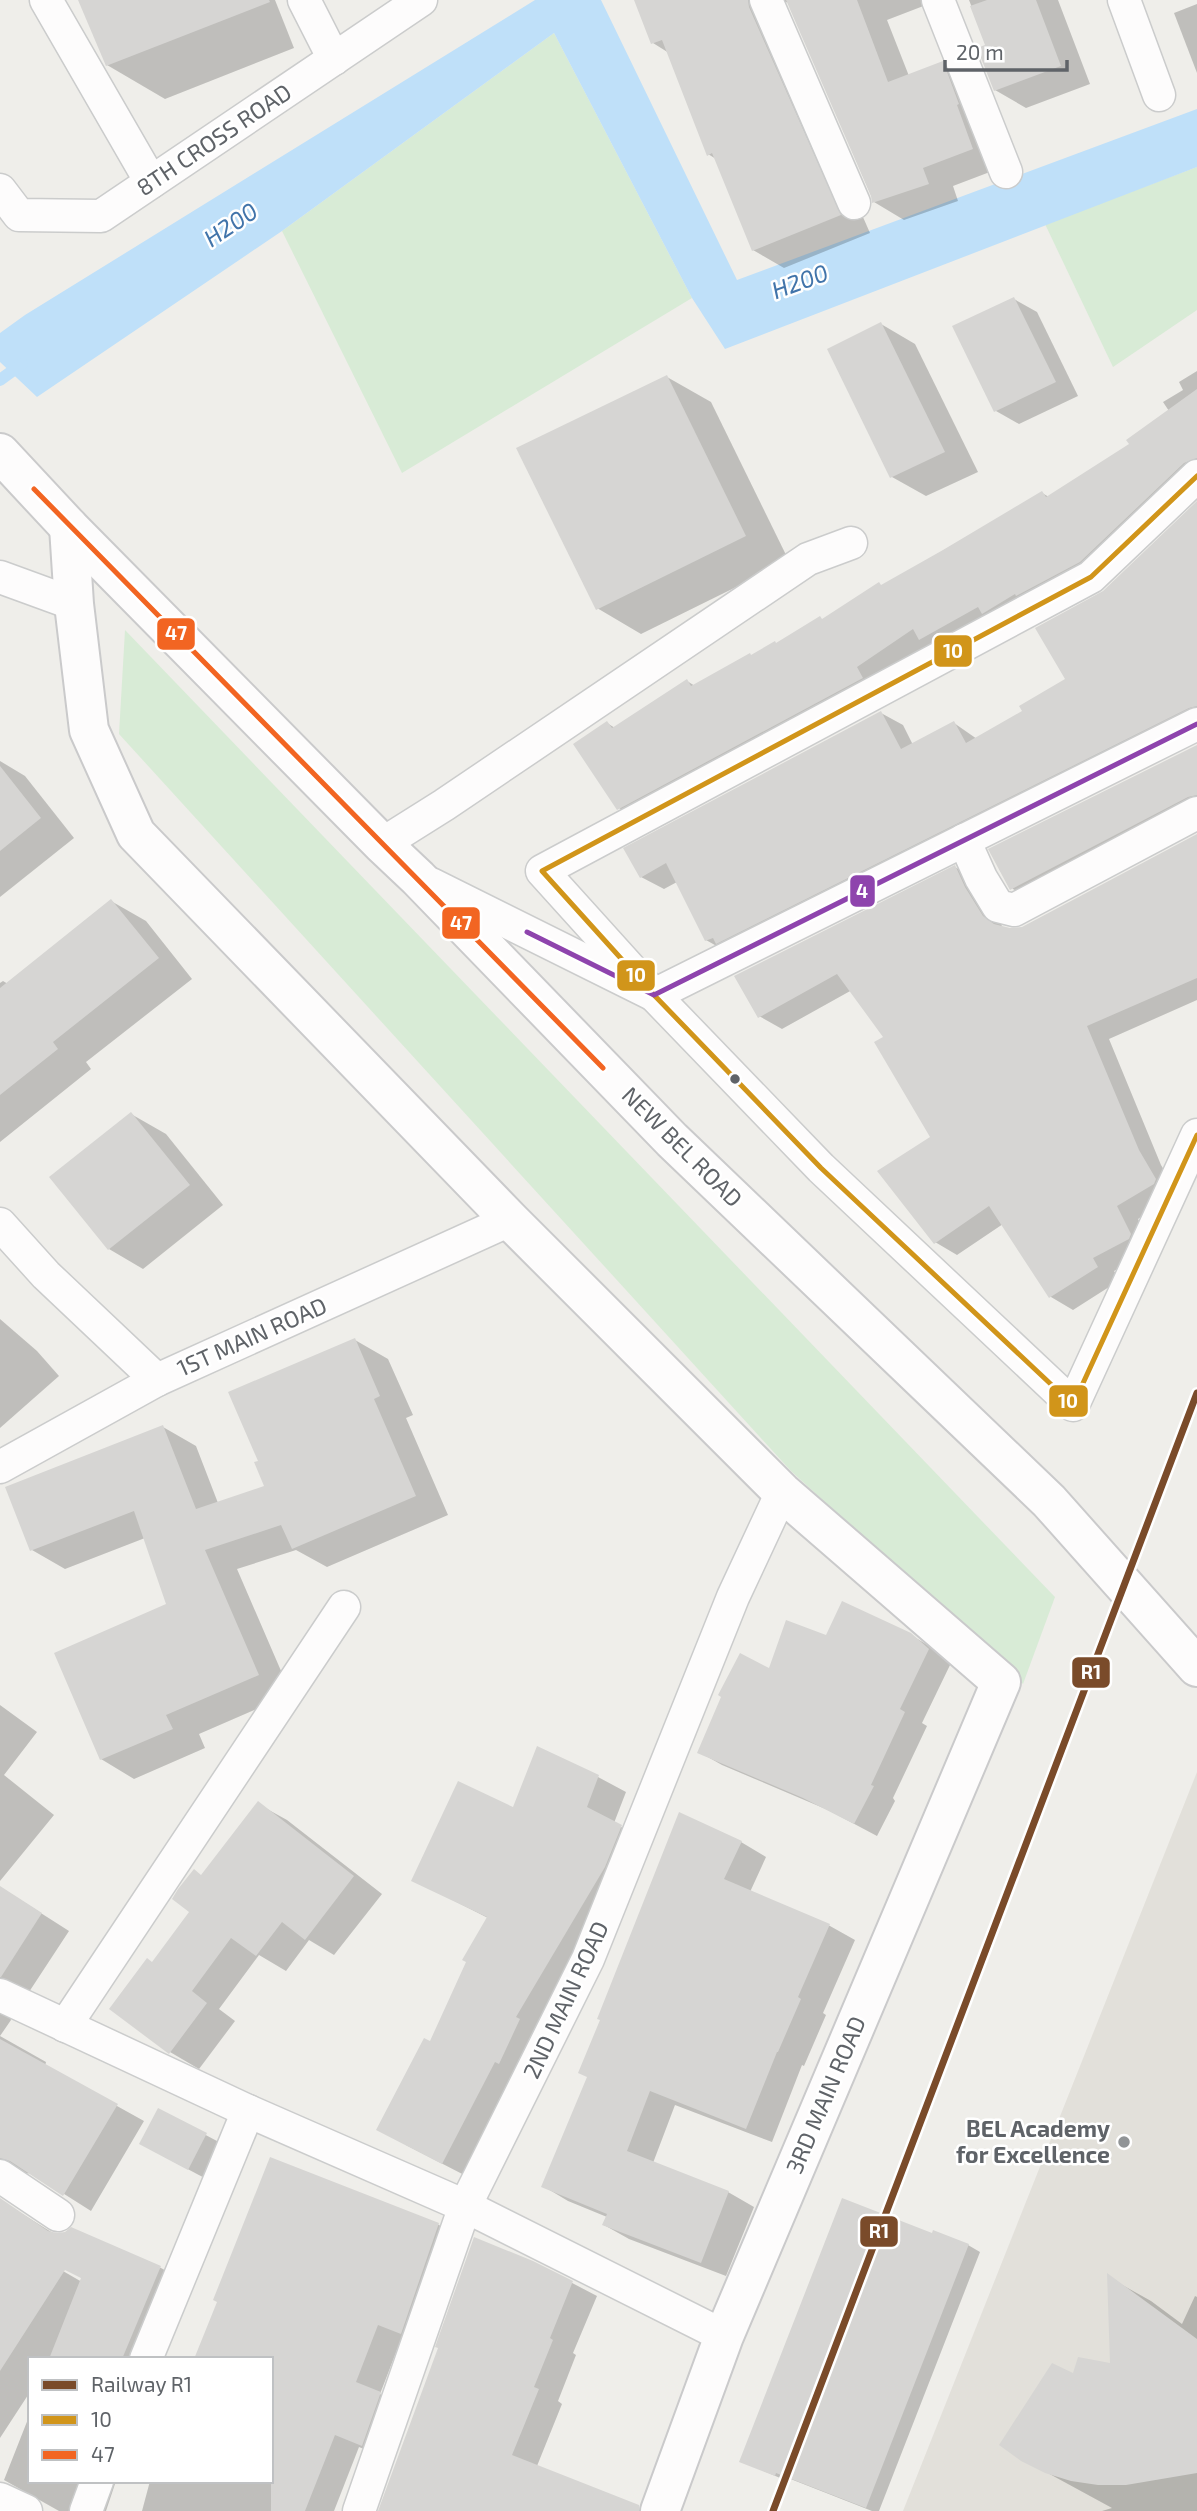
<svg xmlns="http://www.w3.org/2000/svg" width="1197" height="2511" viewBox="0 0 1197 2511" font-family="'Exo 2',sans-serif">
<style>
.education{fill:#e2e0da}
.green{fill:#d8ebd6}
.water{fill:#bfe0f9}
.shadow{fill:#0003;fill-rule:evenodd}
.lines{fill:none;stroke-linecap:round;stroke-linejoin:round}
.stream{stroke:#bfe0f9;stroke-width:12}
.building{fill:#d6d5d3}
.street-casing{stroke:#cbcccc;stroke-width:35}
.secondary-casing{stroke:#cacacb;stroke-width:42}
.street{stroke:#fdfcfc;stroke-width:32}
.secondary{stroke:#fdfcfc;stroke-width:38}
.bus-1-casing{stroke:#fff;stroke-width:10}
.bus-2-casing{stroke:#fff;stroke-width:10}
.bus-3-casing{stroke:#fff;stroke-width:10}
.bus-1{stroke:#d1951a;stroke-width:5}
.bus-2{stroke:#f26522;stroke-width:5}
.bus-3{stroke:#8e44ad;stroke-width:5}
.rail-1-casing{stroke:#fff;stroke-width:12}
.rail-1{stroke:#7a4b2a;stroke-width:7}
.bus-dot{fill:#5f6368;stroke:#fff;stroke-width:2.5}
.poi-dot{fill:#919496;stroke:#fff;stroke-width:2.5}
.labels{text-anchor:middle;stroke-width:5;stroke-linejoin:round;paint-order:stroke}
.street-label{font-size:23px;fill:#5f6368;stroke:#fff}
.poi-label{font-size:23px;font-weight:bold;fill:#5f6368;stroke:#fff;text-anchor:end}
.water-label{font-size:24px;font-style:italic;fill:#4174aa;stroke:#fff}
.line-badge{stroke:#fff;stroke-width:2.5}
.badge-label{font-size:19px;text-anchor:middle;font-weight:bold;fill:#fff}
</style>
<rect width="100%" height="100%" fill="#efeeea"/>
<path class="education" d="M 1197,1772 L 1197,2511 L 903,2511 Z"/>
<g class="green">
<path d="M 554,33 L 692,298 L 402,473 L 282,231 Z"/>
<path d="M 1197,167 L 1197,310 L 1113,367 L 1045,224 Z"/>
<path d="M 125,630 L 1055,1597 L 1023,1684 L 791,1471 L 119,734 Z"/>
</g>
<path class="water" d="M 535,0 L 601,0 L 737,280 L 1197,109 L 1197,167 L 725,349 L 692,298 L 554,33 L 282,231 L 37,397 L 0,362 L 0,333 L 25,315 Z"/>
<g class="shadow">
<path d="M 81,0 L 275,0 L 294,48 L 165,99 L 107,65 Z"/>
<path d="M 636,0 L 939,0 L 887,20 L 909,76 L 942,63 L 973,81 L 1003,167 L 953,186 L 958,201 L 904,220 L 874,202 L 788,1 L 781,7 L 779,26 L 870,233 L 784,268 L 753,250 L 716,159 L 708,154 L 669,53 L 653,43 Z"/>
<path d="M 969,0 L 1058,0 L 1090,84 L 1026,108 L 995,90 L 987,46 Z"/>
<path d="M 1197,4 L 1197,73 L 1174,13 Z"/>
<path d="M 1014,299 L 1037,312 L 1078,396 L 1019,424 L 996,411 Z"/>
<path d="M 881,324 L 915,344 L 978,472 L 926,496 L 892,477 Z"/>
<path d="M 1197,371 L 1197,483 L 1036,606 L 942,651 L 930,644 L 877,679 L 640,821 L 619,808 L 607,723 L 615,728 L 687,681 L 695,686 L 824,620 L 1042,493 L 1049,497 L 1131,444 L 1169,411 L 1163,402 L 1183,390 L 1179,382 Z"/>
<path d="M 667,377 L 711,402 L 789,561 L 641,634 L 597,608 Z"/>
<path d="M 1197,586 L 1197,727 L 729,953 L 706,940 L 677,882 L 664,889 L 641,877 L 881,713 L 903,725 L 913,745 L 954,723 L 977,739 L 1024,712 Z"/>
<path d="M 1197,746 L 1197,816 L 1035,902 L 1013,889 L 999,869 Z"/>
<path d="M 0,761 L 25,776 L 74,838 L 0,897 Z"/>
<path d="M 1197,836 L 1197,1000 L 1109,1039 L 1161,1165 L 1178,1193 L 1138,1219 L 1153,1248 L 1151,1251 L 1114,1271 L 1120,1280 L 1073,1310 L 1051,1297 L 1003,1224 L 957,1255 L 935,1242 L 932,1137 L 886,1038 L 852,990 L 782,1029 L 759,1016 L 955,867 L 977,880 L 1003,928 L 1022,928 Z"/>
<path d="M 111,901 L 146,921 L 192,979 L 86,1062 L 91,1069 L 0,1142 L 0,983 L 3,981 L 8,984 Z"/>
<path d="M 131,1114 L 166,1134 L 223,1205 L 143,1269 L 109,1249 Z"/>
<path d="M 0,1319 L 37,1351 L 59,1376 L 0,1428 Z"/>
<path d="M 355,1340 L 388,1359 L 413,1415 L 406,1418 L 448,1515 L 327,1567 L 296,1550 L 237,1569 L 291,1694 L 199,1734 L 205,1748 L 134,1779 L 101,1759 L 168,1605 L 145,1538 L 65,1569 L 32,1550 L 163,1427 L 196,1446 L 218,1503 L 266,1487 L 260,1461 Z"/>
<path d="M 911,1635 L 934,1649 L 951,1663 L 922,1723 L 927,1726 L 893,1798 L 895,1801 L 877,1836 L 828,1810 L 722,1765 L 699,1752 L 770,1670 L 827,1638 Z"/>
<path d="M 0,1705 L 37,1732 L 4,1775 L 54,1815 L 0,1881 Z"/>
<path d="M 598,1777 L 626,1792 L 614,1823 L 649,1843 L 470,2178 L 406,2145 L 431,2044 L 488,1918 L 413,1880 L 514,1810 Z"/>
<path d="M 258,1804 L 287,1820 L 382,1894 L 334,1955 L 309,1940 L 286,1971 L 259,1955 L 219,2009 L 235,2021 L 199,2069 L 170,2052 L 153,1964 L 191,1911 Z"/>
<path d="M 741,1842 L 766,1857 L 750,1892 L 830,1926 L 855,1940 L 823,2013 L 826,2015 L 804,2066 L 802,2065 L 772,2142 L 675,2105 L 653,2163 L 728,2192 L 754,2207 L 726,2276 L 629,2239 L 604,2225 L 607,2217 L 568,2201 L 543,2186 Z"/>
<path d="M 0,1887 L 69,1931 L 29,1992 L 9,2013 L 11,2020 L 0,2036 L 46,2062 L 45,2066 L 144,2121 L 91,2211 L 31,2173 L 23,2174 L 0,2161 Z"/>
<path d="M 159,2110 L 230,2148 L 212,2182 L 165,2157 Z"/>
<path d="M 271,2159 L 439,2225 L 462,2239 L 425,2346 L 402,2337 L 380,2394 L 403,2407 L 386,2458 L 359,2447 L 334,2511 L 142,2511 L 150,2481 L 271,2481 Z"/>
<path d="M 0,2200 L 56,2235 L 66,2233 L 71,2229 L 161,2268 L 193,2286 L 162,2357 L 165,2359 L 30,2359 L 30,2392 L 0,2438 ZM 58,2264 L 82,2278 L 82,2282 L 56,2267 Z"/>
<path d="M 933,2235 L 968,2245 L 980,2252 L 879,2511 L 872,2511 L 788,2478 L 787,2481 L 741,2461 Z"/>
<path d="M 532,2262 L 597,2296 L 573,2353 L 576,2355 L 558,2401 L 562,2404 L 537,2466 L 638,2511 L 380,2511 Z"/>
<path d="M 1108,2277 L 1151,2301 L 1182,2324 L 1195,2296 L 1197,2297 L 1197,2511 L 1102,2511 L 1112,2508 L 1022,2459 L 1074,2376 L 1112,2365 Z"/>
<path d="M 30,2414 L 30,2481 L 116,2481 L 106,2511 L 59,2511 L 4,2480 Z"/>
</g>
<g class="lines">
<path class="stream" d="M 0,380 L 22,364"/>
</g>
<g class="building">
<path d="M 78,0 L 269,0 L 270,2 L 106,66 Z"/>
<path d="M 634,0 L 748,0 L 749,7 L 841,215 L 752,251 L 712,153 L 707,156 L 662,40 L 651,44 Z"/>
<path d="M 786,0 L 857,0 L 888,82 L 943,61 L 959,104 L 957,105 L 973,149 L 923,168 L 929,184 L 872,203 L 871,196 Z"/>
<path d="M 987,0 L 1036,0 L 1061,66 L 994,91 L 977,48 L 985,45 L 970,6 Z"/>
<path d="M 1014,297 L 1056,382 L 994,412 L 952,326 Z"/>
<path d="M 881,322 L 945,452 L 890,478 L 827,349 Z"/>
<path d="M 667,375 L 746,536 L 596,610 L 516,448 Z"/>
<path d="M 1197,389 L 1197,458 L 1184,463 L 1080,562 L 1016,596 L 1015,594 L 982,614 L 978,607 L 919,640 L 913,629 L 857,667 L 863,678 L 617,810 L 573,744 L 607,721 L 612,728 L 687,679 L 691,686 L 750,653 L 751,655 L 775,641 L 776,643 L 820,616 L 822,619 L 879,582 L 881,585 L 943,550 L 1042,491 L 1046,497 L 1129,444 L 1126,440 Z"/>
<path d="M 1197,501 L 1197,706 L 1189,708 L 716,944 L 713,938 L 705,941 L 666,863 L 640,878 L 623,848 L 881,711 L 901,749 L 954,721 L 966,743 L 1022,711 L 1019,706 L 1065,679 L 1035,628 L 1103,591 Z"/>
<path d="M 1197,745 L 1197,795 L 1188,797 L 1010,890 L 988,849 Z"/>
<path d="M 0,766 L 41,818 L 0,851 Z"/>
<path d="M 1197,834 L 1197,978 L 1087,1026 L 1139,1150 L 1156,1179 L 1154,1184 L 1117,1206 L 1131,1234 L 1129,1239 L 1093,1258 L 1098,1267 L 1049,1298 L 989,1206 L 934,1244 L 877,1171 L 930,1137 L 874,1042 L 883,1037 L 837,974 L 758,1018 L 734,976 L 955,865 L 965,887 L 983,916 L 994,924 L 1010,928 L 1022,927 Z"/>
<path d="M 111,899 L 159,958 L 53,1042 L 58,1049 L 0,1095 L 0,988 Z"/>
<path d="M 131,1112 L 190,1185 L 108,1250 L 49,1177 Z"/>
<path d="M 355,1338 L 380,1396 L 374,1399 L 416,1496 L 292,1549 L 281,1525 L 205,1550 L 259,1675 L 166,1715 L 173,1729 L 100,1760 L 54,1653 L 166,1604 L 134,1511 L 30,1551 L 5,1487 L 163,1425 L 196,1509 L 264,1486 L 254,1462 L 258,1461 L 228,1392 Z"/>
<path d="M 842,1601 L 911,1633 L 929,1649 L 900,1709 L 905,1712 L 871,1785 L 874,1786 L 854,1824 L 803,1798 L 697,1753 L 721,1697 L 718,1695 L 740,1653 L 769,1668 L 786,1620 L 826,1635 Z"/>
<path d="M 537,1746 L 599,1775 L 587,1807 L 622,1825 L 605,1867 L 516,2017 L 520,2019 L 499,2064 L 495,2062 L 442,2164 L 376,2130 L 424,2038 L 430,2041 L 466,1962 L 462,1960 L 487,1917 L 411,1881 L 458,1781 L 513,1807 Z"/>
<path d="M 258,1801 L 354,1876 L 305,1940 L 282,1922 L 256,1956 L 231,1938 L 192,1991 L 207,2003 L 169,2054 L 109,2009 L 147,1958 L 152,1962 L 189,1912 L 172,1899 L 178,1889 L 194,1869 L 201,1875 Z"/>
<path d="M 679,1812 L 742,1841 L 724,1879 L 830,1924 L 798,1997 L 801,1999 L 778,2052 L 777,2052 L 746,2129 L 650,2091 L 627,2151 L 729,2191 L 701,2263 L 602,2225 L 607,2214 L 541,2187 L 587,2077 L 578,2073 L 600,2020 L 597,2019 Z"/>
<path d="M 0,1886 L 42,1913 L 1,1977 L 0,1977 Z"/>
<path d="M 0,2039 L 118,2104 L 63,2196 L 10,2161 L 0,2158 Z"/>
<path d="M 158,2108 L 207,2133 L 188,2170 L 139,2144 Z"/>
<path d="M 270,2157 L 439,2223 L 401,2334 L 378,2325 L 356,2382 L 381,2392 L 362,2446 L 335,2435 L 305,2511 L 271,2511 L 271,2359 L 194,2359 L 217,2302 L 213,2300 Z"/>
<path d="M 0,2198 L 48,2231 L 57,2233 L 65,2232 L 71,2227 L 161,2266 L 122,2359 L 49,2359 L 81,2278 L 65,2270 L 0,2371 Z"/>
<path d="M 842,2198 L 932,2233 L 933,2230 L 969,2244 L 866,2508 L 776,2473 L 775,2476 L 739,2462 Z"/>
<path d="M 474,2237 L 533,2261 L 573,2281 L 550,2338 L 553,2340 L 534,2387 L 539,2389 L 512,2455 L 639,2505 L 639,2511 L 378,2511 L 438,2348 L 435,2347 Z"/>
<path d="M 1107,2273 L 1197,2339 L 1197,2473 L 1126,2485 L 1098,2485 L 1071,2481 L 1045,2473 L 1021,2461 L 999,2445 L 1052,2363 L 1073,2373 L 1078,2357 L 1110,2363 Z"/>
</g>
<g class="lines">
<defs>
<g id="street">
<path d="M 46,0 L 151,182"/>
<path d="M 304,0 L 334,59"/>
<path d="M 766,0 L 854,203"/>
<path d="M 938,0 L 1006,172"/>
<path d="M 1124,0 L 1159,95"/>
<path d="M 0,190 L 19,215 L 101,216 L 421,0"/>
<path d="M 1197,476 L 1091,577 L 542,871 L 654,995 L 821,1168 L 1073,1405 L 1197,1135"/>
<path d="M 0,577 L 74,604"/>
<path d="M 964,840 L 981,878 L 998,906 L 1014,910 L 1197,813"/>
<path d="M 382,844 L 444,805 L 808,559 L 851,543"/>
<path d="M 431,884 L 654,995 L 1197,724"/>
<path d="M 0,1224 L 46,1275 L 157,1380"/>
<path d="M 0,1467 L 157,1380 L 510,1220"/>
<path d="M 0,1995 L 248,2111 L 465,2206 L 724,2336"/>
<path d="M 65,2026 L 344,1607"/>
<path d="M 0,2176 L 58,2215"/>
<path d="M 146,2359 L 248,2111"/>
<path d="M 0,2499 L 26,2511"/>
<path d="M 86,2511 L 97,2481"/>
<path d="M 359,2511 L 465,2206 L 588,1959 L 733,1597 L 782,1492"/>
</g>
<g id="secondary">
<path d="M 0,453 L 69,527 L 382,844 L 418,878 L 672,1140 L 1049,1501 L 1197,1667"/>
<path d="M 69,527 L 74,604 L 89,730 L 136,834 L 510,1220 L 782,1492 L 1001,1682 L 724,2336 L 660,2511"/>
</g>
</defs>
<use href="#street" class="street-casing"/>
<use href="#secondary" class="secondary-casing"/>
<use href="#street" class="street"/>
<use href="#secondary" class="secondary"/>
<defs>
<path id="bus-1" d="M 1197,476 L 1091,577 L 542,871 L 654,995 L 821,1168 L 1073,1405 L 1197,1135"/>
<path id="bus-2" d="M 34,489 L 603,1068"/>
<path id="bus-3" d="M 527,932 L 654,995 L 1197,724"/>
</defs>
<use href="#bus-1" class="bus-1-casing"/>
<use href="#bus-2" class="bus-2-casing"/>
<use href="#bus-3" class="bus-3-casing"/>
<use href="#bus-1" class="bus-1"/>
<use href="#bus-2" class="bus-2"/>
<use href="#bus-3" class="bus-3"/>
<defs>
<path id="rail-1" d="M 773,2511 L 1197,1393"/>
</defs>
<use href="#rail-1" class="rail-1-casing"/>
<use href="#rail-1" class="rail-1"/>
</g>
<circle class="bus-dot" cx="735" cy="1079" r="6"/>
<circle class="poi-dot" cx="1124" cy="2142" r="7"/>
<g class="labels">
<g class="street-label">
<text transform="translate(214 140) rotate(-34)" y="8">8TH CROSS ROAD</text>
<text transform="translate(682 1147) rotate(45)" y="8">NEW BEL ROAD</text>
<text transform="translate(252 1337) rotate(-24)" y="8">1ST MAIN ROAD</text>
<text transform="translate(566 2000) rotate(-65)" y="8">2ND MAIN ROAD</text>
<text transform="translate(826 2095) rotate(-67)" y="8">3RD MAIN ROAD</text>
</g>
<g class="poi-label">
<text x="1110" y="2137">BEL Academy<tspan x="1110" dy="26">for Excellence</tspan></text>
</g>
<g class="water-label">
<text transform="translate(231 225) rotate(-34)" y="8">H200</text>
<text transform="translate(800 282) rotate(-20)" y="8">H200</text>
</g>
</g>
<g class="line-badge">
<rect x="156" y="617" width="40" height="34" rx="7" fill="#f26522"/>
<rect x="933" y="634" width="40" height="34" rx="7" fill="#d1951a"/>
<rect x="849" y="874" width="27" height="34" rx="7" fill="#8e44ad"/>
<rect x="441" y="906" width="40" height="34" rx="7" fill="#f26522"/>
<rect x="616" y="959" width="40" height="33" rx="7" fill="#d1951a"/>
<rect x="1048" y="1384" width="41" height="34" rx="7" fill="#d1951a"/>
<rect x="1071" y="1656" width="40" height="33" rx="7" fill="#7a4b2a"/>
<rect x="859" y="2215" width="40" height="33" rx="7" fill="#7a4b2a"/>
</g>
<g class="badge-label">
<text x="176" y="640">47</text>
<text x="953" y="658">10</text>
<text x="862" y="898">4</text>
<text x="461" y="930">47</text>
<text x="636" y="982">10</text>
<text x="1068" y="1408">10</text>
<text x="1091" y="1679">R1</text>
<text x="879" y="2238">R1</text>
</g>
<rect x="28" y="2357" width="245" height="126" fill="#ffffff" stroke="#bfc1c3" stroke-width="2"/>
<rect x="42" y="2380" width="35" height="10" fill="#7a4b2a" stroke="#bfc1c3" stroke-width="2"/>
<text x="91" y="2392" font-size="21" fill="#5f6368">Railway R1</text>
<rect x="42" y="2415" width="35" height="10" fill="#d1951a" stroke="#bfc1c3" stroke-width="2"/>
<text x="91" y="2427" font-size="21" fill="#5f6368">10</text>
<rect x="42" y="2450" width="35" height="10" fill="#f26522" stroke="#bfc1c3" stroke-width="2"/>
<text x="91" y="2462" font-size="21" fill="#5f6368">47</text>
<path d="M945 60v10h122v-10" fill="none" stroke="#5f6368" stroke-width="3.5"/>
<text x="956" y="60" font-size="21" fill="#5f6368" stroke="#ffffff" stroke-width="5" paint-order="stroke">20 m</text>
</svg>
